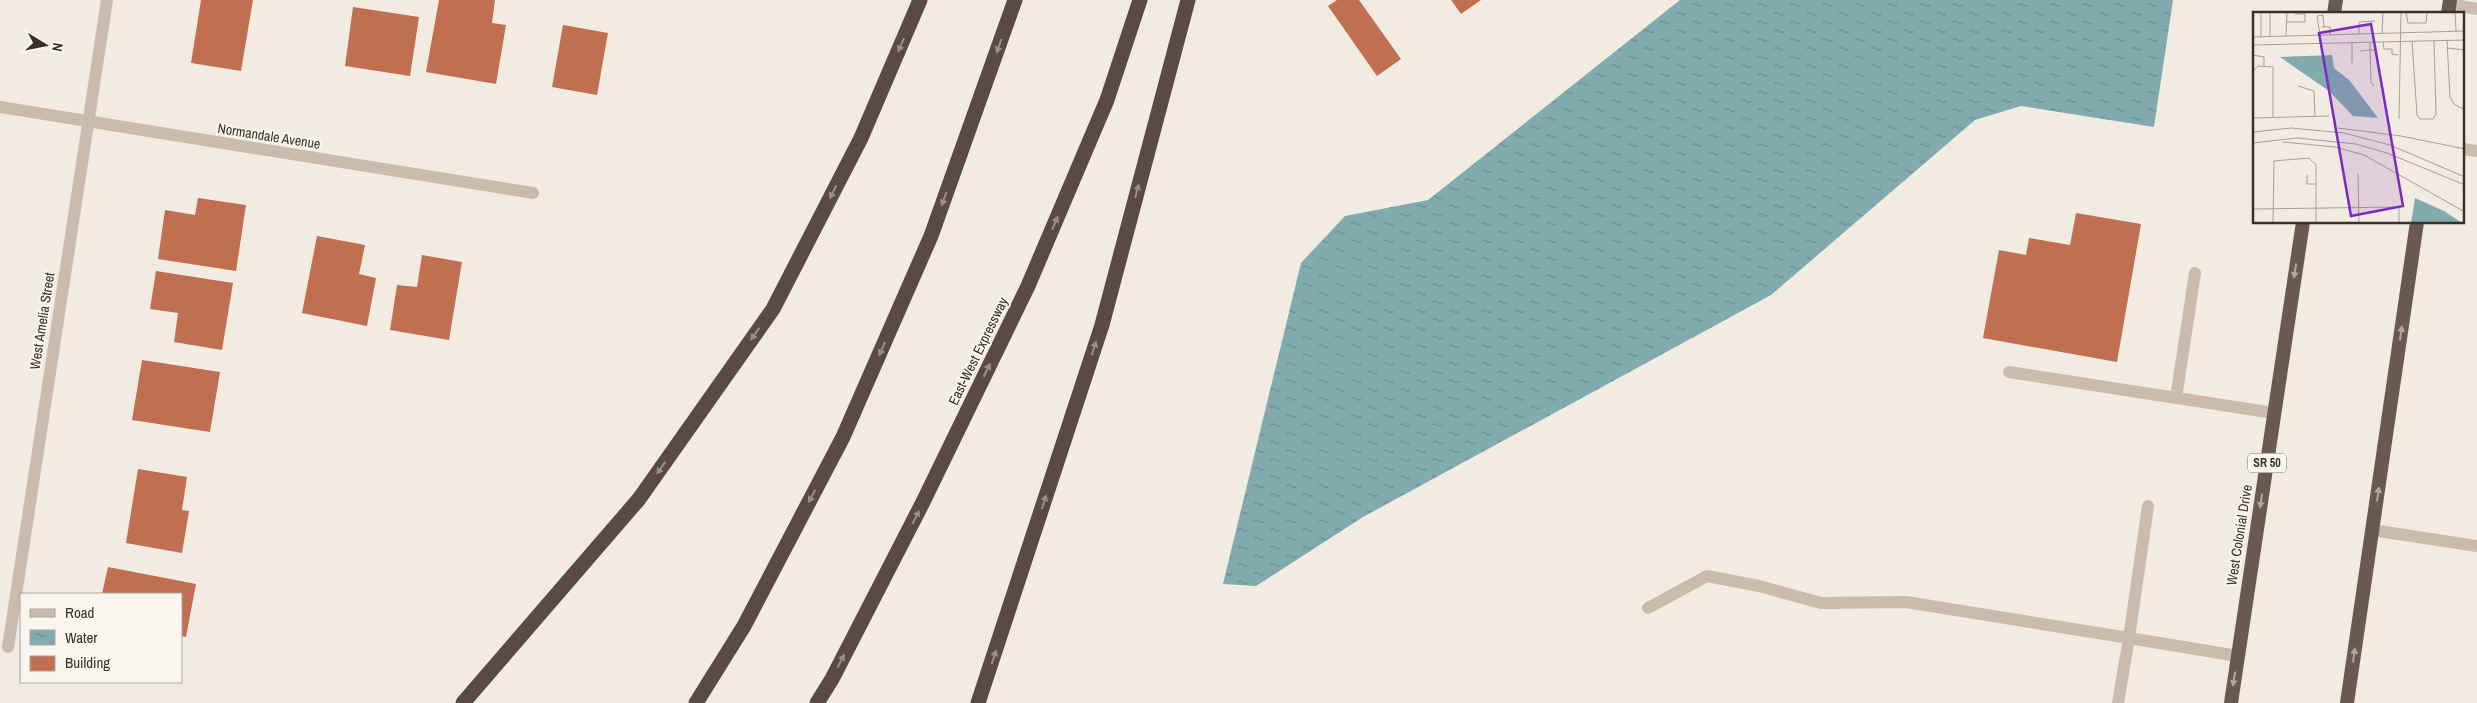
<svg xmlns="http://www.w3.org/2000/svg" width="2477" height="703" viewBox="0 0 2477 703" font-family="'Archivo Narrow',sans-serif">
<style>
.water{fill:url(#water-ripples)}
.building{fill:#c06f51}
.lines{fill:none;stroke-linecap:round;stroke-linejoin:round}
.service{stroke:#cabbad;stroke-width:12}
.minor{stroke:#cabbad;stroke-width:12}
.trunk{stroke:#6a5950;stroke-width:14}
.motorway{stroke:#5a4a43;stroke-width:15}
.oneway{fill:#9a8e87}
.oneway2{fill:#b2a79f}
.labels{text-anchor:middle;stroke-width:4;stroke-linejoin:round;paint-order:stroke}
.shield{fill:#faf5ee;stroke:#736b66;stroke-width:1}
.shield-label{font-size:12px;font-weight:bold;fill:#39302b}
.street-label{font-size:14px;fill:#39302b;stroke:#faf5ee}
.inset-road{fill:none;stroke:#a8a098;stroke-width:1}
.view{fill:#7b2cbf;fill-opacity:0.15;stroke:#7b2cbf;stroke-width:2.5}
.inset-edge{fill:none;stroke:#39302b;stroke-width:2.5}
</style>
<defs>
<pattern id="water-ripples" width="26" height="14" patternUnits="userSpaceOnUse" patternTransform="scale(1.25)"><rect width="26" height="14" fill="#81abae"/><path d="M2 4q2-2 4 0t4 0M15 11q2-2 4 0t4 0" fill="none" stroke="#6b8c8e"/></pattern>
</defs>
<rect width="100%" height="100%" fill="#f2ebe1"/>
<path class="water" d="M 1680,0 L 2173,0 L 2154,127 L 2021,106 L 1975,120 L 1771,295 L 1363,517 L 1256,586 L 1223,584 L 1301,263 L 1345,216 L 1428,200 Z"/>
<g class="building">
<path d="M 201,0 L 253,0 L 241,71 L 191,63 Z"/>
<path d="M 439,0 L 495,0 L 492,23 L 506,25 L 496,84 L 426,72 Z"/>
<path d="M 1337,0 L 1359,0 L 1401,59 L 1377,76 L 1328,6 Z"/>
<path d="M 1451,0 L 1481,0 L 1461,14 Z"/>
<path d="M 353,7 L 419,17 L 410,76 L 345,66 Z"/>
<path d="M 563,25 L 608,33 L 597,95 L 552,87 Z"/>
<path d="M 198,198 L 246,205 L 236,271 L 158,259 L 165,210 L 195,215 Z"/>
<path d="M 2076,213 L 2141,224 L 2117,362 L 1983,338 L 1999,250 L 2026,255 L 2029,238 L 2070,245 Z"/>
<path d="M 317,236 L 365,245 L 359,274 L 376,278 L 367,326 L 302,313 Z"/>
<path d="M 422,255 L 462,262 L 449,340 L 390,330 L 397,285 L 417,287 Z"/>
<path d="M 156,271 L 233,283 L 222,350 L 174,342 L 178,313 L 150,309 Z"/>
<path d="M 142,360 L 220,372 L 210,432 L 132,420 Z"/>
<path d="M 138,469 L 187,477 L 182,510 L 189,511 L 182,553 L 126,543 Z"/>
<path d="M 108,567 L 196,584 L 186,637 L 181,636 L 181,594 L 102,594 Z"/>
</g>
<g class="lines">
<g class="service">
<path d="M 2450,4 L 2477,9"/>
<path d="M 2463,149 L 2477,151"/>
<path d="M 2009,372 L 2274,413"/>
<path d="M 2176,398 L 2195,273"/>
<path d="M 2148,506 L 2129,638 L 2238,656"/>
<path d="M 2372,530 L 2477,546"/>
<path d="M 1648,608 L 1707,576 L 1759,586 L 1821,603 L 1906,602 L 2129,638 L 2118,703"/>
</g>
<g class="minor">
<path d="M 0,107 L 533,193"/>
<path d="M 8,647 L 107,0"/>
</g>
<g class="trunk">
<path d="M 2334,14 L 2336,0"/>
<path d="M 2448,14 L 2450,0"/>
<path d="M 2231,703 L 2303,222"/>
<path d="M 2347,703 L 2417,222"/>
</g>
<g class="motorway">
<path d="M 463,703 L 639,499 L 773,309 L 861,138 L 920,0"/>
<path d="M 696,703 L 744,626 L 843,437 L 931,236 L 1015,0"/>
<path d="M 817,703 L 832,679 L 923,502 L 1028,286 L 1107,100 L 1140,0"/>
<path d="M 978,703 L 1102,325 L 1188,0"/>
</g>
</g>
<defs><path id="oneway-solid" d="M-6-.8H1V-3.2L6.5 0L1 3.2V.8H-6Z" transform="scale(1.25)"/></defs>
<g class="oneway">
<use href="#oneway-solid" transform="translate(901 45) rotate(113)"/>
<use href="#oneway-solid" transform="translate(999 46) rotate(110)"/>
<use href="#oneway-solid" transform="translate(1137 191) rotate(-75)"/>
<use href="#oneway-solid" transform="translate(833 192) rotate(117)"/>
<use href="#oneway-solid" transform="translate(944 199) rotate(110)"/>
<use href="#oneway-solid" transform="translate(1055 223) rotate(-67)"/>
<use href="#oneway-solid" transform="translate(755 334) rotate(125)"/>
<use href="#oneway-solid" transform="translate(1094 348) rotate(-72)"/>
<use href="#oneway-solid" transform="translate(882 349) rotate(114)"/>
<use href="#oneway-solid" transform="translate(987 370) rotate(-64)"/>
<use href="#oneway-solid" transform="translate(661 468) rotate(125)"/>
<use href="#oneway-solid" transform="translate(812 496) rotate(118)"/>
<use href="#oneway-solid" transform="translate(1044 502) rotate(-72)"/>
<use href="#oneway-solid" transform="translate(916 517) rotate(-63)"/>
<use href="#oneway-solid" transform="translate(994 657) rotate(-72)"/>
<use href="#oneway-solid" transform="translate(841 661) rotate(-63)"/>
</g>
<g class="oneway2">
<use href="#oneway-solid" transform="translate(2295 271) rotate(99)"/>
<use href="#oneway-solid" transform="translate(2401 333) rotate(-82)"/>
<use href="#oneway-solid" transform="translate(2378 494) rotate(-82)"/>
<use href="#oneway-solid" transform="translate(2261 501) rotate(99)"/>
<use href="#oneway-solid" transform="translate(2354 655) rotate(-82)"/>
<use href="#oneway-solid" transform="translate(2234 679) rotate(99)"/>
</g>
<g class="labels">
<rect class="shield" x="2248" y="453.5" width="38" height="19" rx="4"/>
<g class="shield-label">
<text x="2267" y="467">SR 50</text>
</g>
<g class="street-label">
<text transform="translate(269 136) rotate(9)" y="5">Normandale Avenue</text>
<text transform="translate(42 321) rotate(-81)" y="5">West Amelia Street</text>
<text transform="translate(978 351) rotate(-64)" y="5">East-West Expressway</text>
<text transform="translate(2239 535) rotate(-81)" y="5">West Colonial Drive</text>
</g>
</g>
<g transform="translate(2253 12)">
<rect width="211" height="211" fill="#f2ebe1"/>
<path d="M 79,43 L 81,56 L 97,69 L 125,106 L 100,104 L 76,79 L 27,45 ZM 162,186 L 191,199 L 209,211 L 158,211 Z" fill="#81abae"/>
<path class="inset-road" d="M 8,0 L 8,24M 202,0 L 203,19M 153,1 L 155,11 L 173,11 L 174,0M 33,10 L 52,10 L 52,2 L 42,2M 69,15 L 77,15 L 77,23M 129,21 L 130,0M 106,22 L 106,10 L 122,9M 67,23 L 64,4 L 70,3 L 71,15M 17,24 L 17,0M 33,24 L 34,0M 0,25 L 212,19M 194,28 L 197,85 L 201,92 L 212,98M 159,29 L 164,103 L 167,107 L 180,107 L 183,102 L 181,29M 130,30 L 131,37 L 139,37 L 139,42 L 145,43M 99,31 L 99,51M 0,33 L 212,28M 194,36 L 212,38M 107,39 L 117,38 L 117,30M 0,43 L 11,45 L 11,54M 0,59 L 5,54 L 20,55 L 20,105M 45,74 L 61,79 L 62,105M 121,74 L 118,70 L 117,38 L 124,38M 0,106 L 76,104M 146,107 L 148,0M 85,116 L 148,124 L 212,137M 0,120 L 38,116 L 91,121 L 137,133 L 212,165M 30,130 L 82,135 L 111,143 L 212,200M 0,131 L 44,126 L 103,132 L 134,141 L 212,173M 105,162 L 106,211M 54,163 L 54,172 L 63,172M 0,197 L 146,195 L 146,211M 20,211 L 21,149 L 56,146 L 63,153 L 63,211"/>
<path class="view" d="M 118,12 L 150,194 L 98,204 L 66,21 Z"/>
<rect width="211" height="211" class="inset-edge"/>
</g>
<rect x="20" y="593" width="162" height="90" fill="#faf5ee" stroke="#ada6a0"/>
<rect x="30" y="609" width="25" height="8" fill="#cabbad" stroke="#ada6a0"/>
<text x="65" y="618" font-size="15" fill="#39302b">Road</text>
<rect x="30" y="630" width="25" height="15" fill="url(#water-ripples)" stroke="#ada6a0"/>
<text x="65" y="643" font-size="15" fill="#39302b">Water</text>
<rect x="30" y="656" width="25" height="15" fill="#c06f51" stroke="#ada6a0"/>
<text x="65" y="668" font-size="15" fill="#39302b">Building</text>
<g transform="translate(45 45) rotate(100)" stroke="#faf5ee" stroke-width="4" paint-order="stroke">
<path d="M0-4L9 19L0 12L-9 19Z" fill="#39302b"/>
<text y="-8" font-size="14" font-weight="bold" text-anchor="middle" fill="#39302b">N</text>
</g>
</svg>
